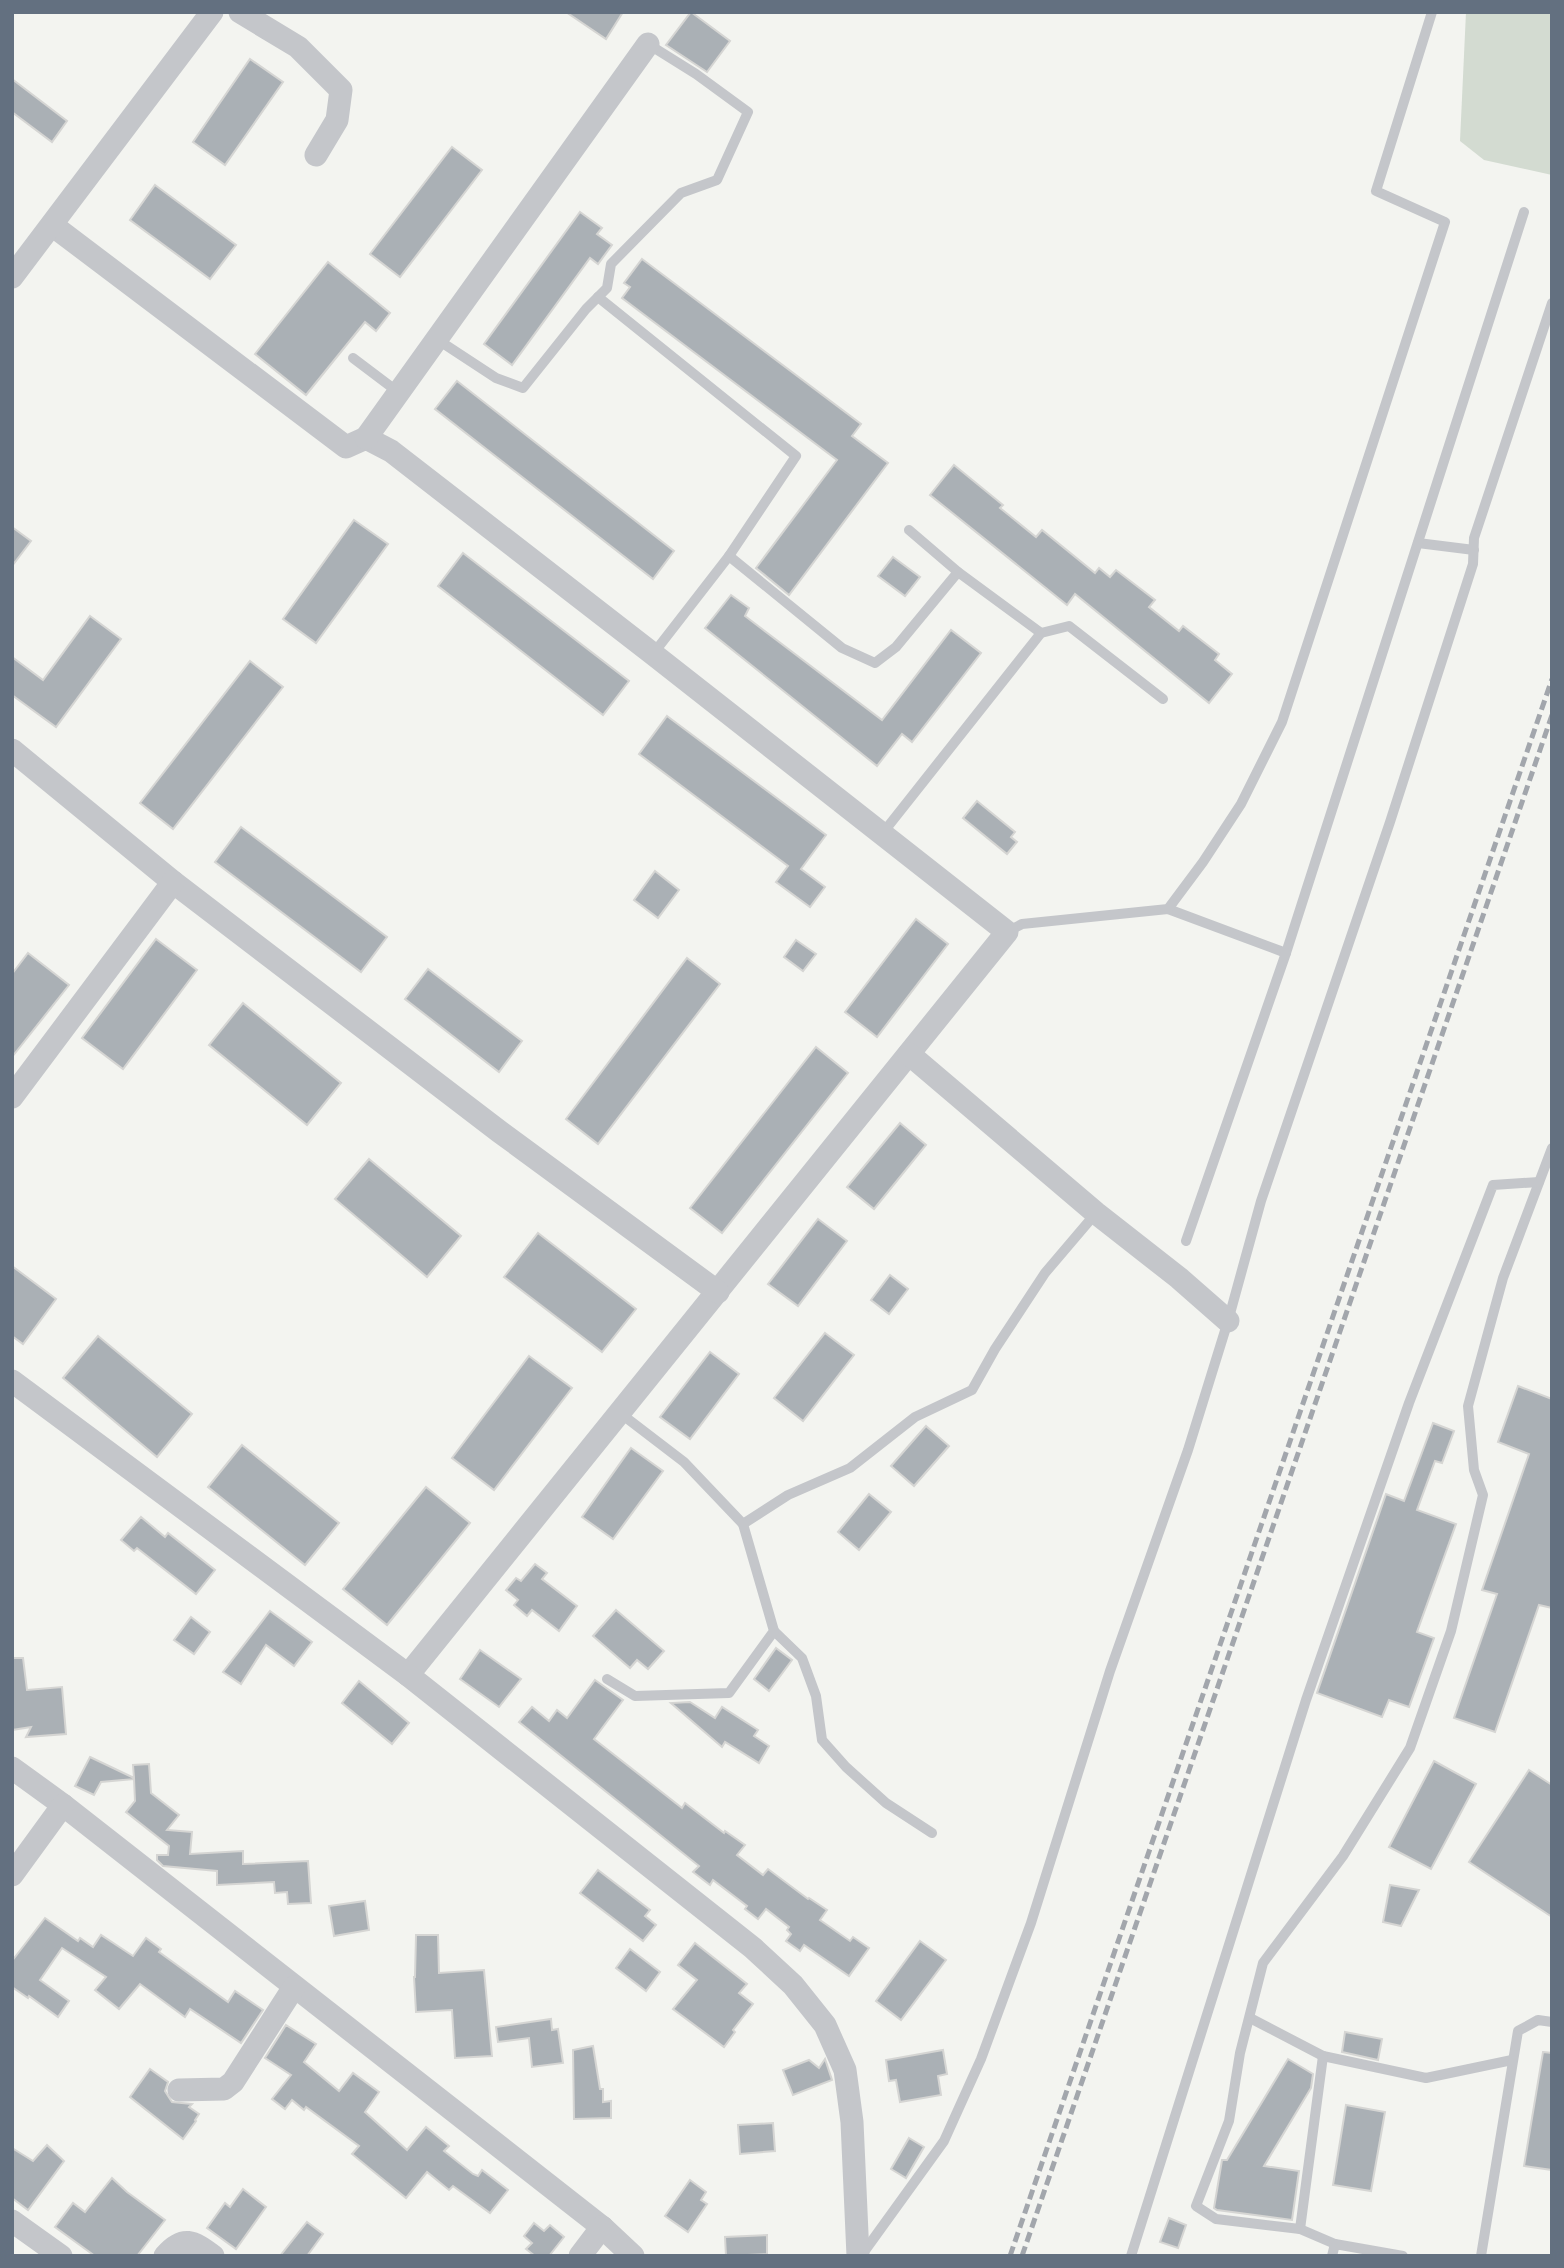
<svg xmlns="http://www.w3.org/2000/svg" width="1564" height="2268" viewBox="0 0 1564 2268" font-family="Commissioner,sans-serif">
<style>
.green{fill:#d3dbd1}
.building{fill:#aab0b5;stroke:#d5d5d3;stroke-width:2}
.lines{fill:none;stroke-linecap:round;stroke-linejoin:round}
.lane{stroke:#c4c6ca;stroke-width:10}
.street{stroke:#c4c6ca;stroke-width:23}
.rail{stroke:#a2a6ac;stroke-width:5;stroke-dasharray:10 5;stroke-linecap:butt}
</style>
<rect width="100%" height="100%" fill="#f3f4f0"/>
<path class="green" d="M 1466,12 L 1552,12 L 1552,175 L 1484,160 L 1460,141 Z"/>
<g class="building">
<path d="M 566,12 L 623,12 L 606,39 Z"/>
<path d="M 691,12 L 730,41 L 707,72 L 666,45 Z"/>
<path d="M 250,59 L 283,82 L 225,165 L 193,142 Z"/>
<path d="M 12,79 L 67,121 L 52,142 L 12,112 Z"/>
<path d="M 452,147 L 482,170 L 400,277 L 370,254 Z"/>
<path d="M 155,185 L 236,245 L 210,279 L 130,220 Z"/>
<path d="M 580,212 L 602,228 L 597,234 L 612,245 L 598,264 L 590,258 L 512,365 L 484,344 Z"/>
<path d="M 642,259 L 861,424 L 852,436 L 888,463 L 789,595 L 756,568 L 837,460 L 622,298 L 630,287 L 624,283 Z"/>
<path d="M 328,262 L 390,313 L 376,331 L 365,322 L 306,395 L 255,354 Z"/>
<path d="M 457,381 L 674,551 L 653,579 L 435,409 Z"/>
<path d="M 954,465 L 1003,505 L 1000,508 L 1036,537 L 1042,530 L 1095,573 L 1099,568 L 1110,577 L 1116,570 L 1155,600 L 1149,607 L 1179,631 L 1183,626 L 1219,654 L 1215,660 L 1232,674 L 1209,703 L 1075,594 L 1067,605 L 930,495 Z"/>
<path d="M 354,520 L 388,544 L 316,643 L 283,619 Z"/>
<path d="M 12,527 L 31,541 L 12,566 Z"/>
<path d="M 463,553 L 629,681 L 603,715 L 438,586 Z"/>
<path d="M 893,557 L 920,577 L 905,596 L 878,576 Z"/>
<path d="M 731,595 L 749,608 L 745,616 L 882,720 L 951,630 L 981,653 L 912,742 L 902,734 L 877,766 L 705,628 Z"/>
<path d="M 90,616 L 121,639 L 56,727 L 12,695 L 12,657 L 43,680 Z"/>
<path d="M 250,661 L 283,687 L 173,829 L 140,803 Z"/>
<path d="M 667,716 L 826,835 L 801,869 L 825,887 L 810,907 L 776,882 L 788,866 L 639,754 Z"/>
<path d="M 977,801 L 1015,832 L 1011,837 L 1017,842 L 1007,854 L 963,818 Z"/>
<path d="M 241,827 L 387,937 L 361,972 L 215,862 Z"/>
<path d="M 655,871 L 679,890 L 658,918 L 634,900 Z"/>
<path d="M 916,919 L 948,944 L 877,1037 L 845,1012 Z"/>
<path d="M 156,939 L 197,970 L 123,1069 L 82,1038 Z"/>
<path d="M 796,940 L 816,954 L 803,971 L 784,957 Z"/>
<path d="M 28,953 L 69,985 L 12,1057 L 12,974 Z"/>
<path d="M 687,958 L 720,984 L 598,1144 L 566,1119 Z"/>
<path d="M 428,969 L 522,1041 L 499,1072 L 405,999 Z"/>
<path d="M 243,1003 L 341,1083 L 307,1125 L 209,1045 Z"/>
<path d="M 816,1047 L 848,1073 L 722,1233 L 690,1208 Z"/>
<path d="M 900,1123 L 926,1145 L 874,1209 L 847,1187 Z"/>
<path d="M 369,1159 L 461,1236 L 427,1277 L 335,1199 Z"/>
<path d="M 818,1219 L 847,1241 L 798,1306 L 768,1284 Z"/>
<path d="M 538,1233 L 636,1309 L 602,1352 L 504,1277 Z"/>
<path d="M 12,1266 L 56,1299 L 23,1344 L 12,1336 Z"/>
<path d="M 890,1275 L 908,1289 L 889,1314 L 871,1300 Z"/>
<path d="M 825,1333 L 854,1355 L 803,1421 L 774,1398 Z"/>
<path d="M 98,1336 L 192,1414 L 157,1457 L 63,1378 Z"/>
<path d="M 710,1352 L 739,1374 L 690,1439 L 660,1417 Z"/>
<path d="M 529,1356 L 572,1388 L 494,1490 L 452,1458 Z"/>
<path d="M 1518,1386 L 1552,1399 L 1552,1608 L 1539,1605 L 1495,1732 L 1454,1718 L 1497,1594 L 1482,1590 L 1529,1454 L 1498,1442 Z"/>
<path d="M 1433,1423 L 1454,1431 L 1442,1463 L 1435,1461 L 1417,1510 L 1456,1524 L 1417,1632 L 1434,1638 L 1409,1707 L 1389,1700 L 1382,1717 L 1317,1693 L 1386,1494 L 1404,1501 Z"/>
<path d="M 926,1426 L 949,1446 L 914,1486 L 891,1466 Z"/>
<path d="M 242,1445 L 339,1523 L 305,1565 L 208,1487 Z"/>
<path d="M 631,1448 L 663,1471 L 613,1539 L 582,1517 Z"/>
<path d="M 426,1487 L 470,1523 L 387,1625 L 343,1589 Z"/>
<path d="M 869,1494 L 891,1512 L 859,1550 L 838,1532 Z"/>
<path d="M 141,1517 L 165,1537 L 168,1533 L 215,1570 L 196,1594 L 137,1548 L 134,1551 L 121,1540 Z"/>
<path d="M 535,1564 L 547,1573 L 542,1579 L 577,1606 L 559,1631 L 532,1610 L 527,1616 L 514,1605 L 518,1600 L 506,1590 L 516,1578 L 521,1581 Z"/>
<path d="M 616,1610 L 664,1651 L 648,1669 L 637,1660 L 630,1668 L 593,1636 Z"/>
<path d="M 270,1611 L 312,1642 L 294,1666 L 266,1645 L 241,1684 L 223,1672 Z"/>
<path d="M 191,1617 L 210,1632 L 194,1654 L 174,1640 Z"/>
<path d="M 776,1648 L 792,1660 L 769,1691 L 754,1679 Z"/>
<path d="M 480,1650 L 521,1679 L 499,1707 L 460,1679 Z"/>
<path d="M 12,1658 L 23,1658 L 27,1690 L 62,1687 L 66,1734 L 26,1737 L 31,1727 L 12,1730 Z"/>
<path d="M 595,1680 L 623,1700 L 594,1739 L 682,1808 L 685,1803 L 724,1833 L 725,1831 L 745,1845 L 737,1855 L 763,1875 L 768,1869 L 808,1899 L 809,1898 L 827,1910 L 820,1920 L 850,1941 L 853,1937 L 869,1948 L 849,1976 L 804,1945 L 800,1951 L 786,1941 L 791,1934 L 787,1930 L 789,1927 L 766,1909 L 758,1919 L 745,1909 L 747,1906 L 713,1880 L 710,1885 L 693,1872 L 699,1866 L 519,1722 L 532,1707 L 549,1721 L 557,1710 L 567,1718 Z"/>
<path d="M 359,1681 L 409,1723 L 392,1744 L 342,1703 Z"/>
<path d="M 690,1702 L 715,1718 L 722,1707 L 758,1730 L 754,1736 L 769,1746 L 759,1763 L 725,1742 L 722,1747 L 671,1703 Z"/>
<path d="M 90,1757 L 134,1778 L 133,1765 L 149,1764 L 151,1793 L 179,1815 L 167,1830 L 192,1832 L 190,1854 L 243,1851 L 243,1864 L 308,1861 L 311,1903 L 288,1904 L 287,1892 L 275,1893 L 274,1882 L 217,1885 L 217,1871 L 163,1866 L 157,1860 L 157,1855 L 168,1855 L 169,1846 L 126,1812 L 135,1801 L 134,1779 L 101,1782 L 94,1795 L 75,1786 Z"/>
<path d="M 1434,1761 L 1476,1784 L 1431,1869 L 1389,1847 Z"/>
<path d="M 1529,1770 L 1552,1785 L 1552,1917 L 1469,1862 Z"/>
<path d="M 598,1870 L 650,1910 L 645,1916 L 656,1925 L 643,1941 L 580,1893 Z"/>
<path d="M 1390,1885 L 1419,1890 L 1401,1926 L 1383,1922 Z"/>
<path d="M 365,1901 L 369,1930 L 334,1936 L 329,1906 Z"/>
<path d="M 45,1918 L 78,1941 L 80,1938 L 93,1947 L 101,1935 L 133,1956 L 146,1938 L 161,1949 L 159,1952 L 228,2002 L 235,1991 L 263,2010 L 241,2043 L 190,2009 L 185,2017 L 140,1984 L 119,2009 L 95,1990 L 106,1977 L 62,1948 L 40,1980 L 69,2001 L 58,2017 L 29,1996 L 28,1998 L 12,1987 L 12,1961 Z"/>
<path d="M 416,1935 L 438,1935 L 439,1973 L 484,1970 L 492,2056 L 455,2058 L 452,2010 L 416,2012 L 414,1977 L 415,1977 Z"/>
<path d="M 920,1941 L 946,1960 L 901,2020 L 876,2001 Z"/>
<path d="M 695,1943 L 747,1984 L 739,1993 L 753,2004 L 733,2030 L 735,2032 L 724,2047 L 673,2009 L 697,1980 L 678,1965 Z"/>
<path d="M 630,1949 L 660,1972 L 646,1991 L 616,1968 Z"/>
<path d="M 551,2019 L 552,2030 L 558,2029 L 563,2063 L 532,2067 L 529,2038 L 498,2042 L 496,2027 Z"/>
<path d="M 286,2025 L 316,2044 L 304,2062 L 339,2091 L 353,2073 L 379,2092 L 365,2112 L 407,2150 L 426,2127 L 449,2146 L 444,2151 L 473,2174 L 478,2176 L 482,2170 L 508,2190 L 490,2213 L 453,2186 L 449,2190 L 427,2172 L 406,2198 L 352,2154 L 359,2146 L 306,2107 L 304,2110 L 292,2100 L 285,2109 L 272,2099 L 291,2075 L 265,2058 Z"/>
<path d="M 1345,2032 L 1382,2039 L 1378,2060 L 1342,2052 Z"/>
<path d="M 593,2046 L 600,2089 L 603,2089 L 603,2102 L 611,2101 L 611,2118 L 574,2119 L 573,2050 Z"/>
<path d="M 943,2050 L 947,2074 L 938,2076 L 941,2095 L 900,2102 L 896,2080 L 889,2081 L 886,2060 Z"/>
<path d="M 1543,2052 L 1552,2053 L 1552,2170 L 1524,2166 Z"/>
<path d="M 825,2059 L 832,2080 L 793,2095 L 783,2070 L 809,2060 L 819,2068 Z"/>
<path d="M 1288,2059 L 1313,2074 L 1311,2088 L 1264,2166 L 1299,2171 L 1292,2220 L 1217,2210 L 1214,2208 L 1222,2160 L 1227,2160 Z"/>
<path d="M 150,2069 L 168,2082 L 165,2091 L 172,2102 L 192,2104 L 189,2107 L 199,2114 L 195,2120 L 196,2121 L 183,2139 L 130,2097 Z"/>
<path d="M 1346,2105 L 1385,2112 L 1371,2191 L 1333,2185 Z"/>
<path d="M 773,2123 L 775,2151 L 740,2154 L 738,2125 Z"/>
<path d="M 909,2138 L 924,2147 L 906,2178 L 891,2169 Z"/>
<path d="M 47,2145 L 64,2161 L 28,2210 L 12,2198 L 12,2148 L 33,2161 Z"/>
<path d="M 112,2178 L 127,2192 L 165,2220 L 137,2256 L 95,2256 L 55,2227 L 73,2203 L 85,2212 Z"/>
<path d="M 690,2180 L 706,2192 L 701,2200 L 707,2204 L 688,2232 L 665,2216 Z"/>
<path d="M 243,2189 L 266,2207 L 236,2249 L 207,2228 L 225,2203 L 230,2207 Z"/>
<path d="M 1169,2218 L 1186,2225 L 1178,2248 L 1160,2242 Z"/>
<path d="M 307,2222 L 323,2234 L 307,2256 L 280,2256 Z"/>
<path d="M 534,2223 L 544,2231 L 550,2225 L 564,2237 L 549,2256 L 535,2256 L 526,2249 L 532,2243 L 524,2236 Z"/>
<path d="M 767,2235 L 767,2254 L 726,2256 L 725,2237 Z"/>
</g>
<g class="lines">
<g class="lane">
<path d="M 598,297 L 796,456 L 729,556"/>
<path d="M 435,338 L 496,378 L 523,388 L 586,309 L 607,288 L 611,264 L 681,193 L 717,180 L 748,112 L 696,74 L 648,44"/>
<path d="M 353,358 L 398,392"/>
<path d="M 909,530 L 958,572 L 1041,633"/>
<path d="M 1418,543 L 1474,550"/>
<path d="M 653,654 L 729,556 L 842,648 L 875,663 L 896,647 L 958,572"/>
<path d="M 882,834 L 1041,633 L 1069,626 L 1163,699"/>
<path d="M 1168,909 L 1286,953 L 1524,212"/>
<path d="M 1007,932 L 1022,924 L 1168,909 L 1203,862 L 1241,804 L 1282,722 L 1445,222 L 1376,191 L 1432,12"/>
<path d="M 1186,1241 L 1286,953"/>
<path d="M 743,1524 L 788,1495 L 850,1468 L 915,1417 L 972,1390 L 995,1349 L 1045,1273 L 1096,1213"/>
<path d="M 774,1631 L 802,1658 L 816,1696 L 822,1740 L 846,1767 L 886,1803 L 932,1833"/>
<path d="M 607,1679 L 635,1696 L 729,1693 L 774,1631 L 743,1524 L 684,1462 L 620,1413"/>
<path d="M 1250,2018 L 1323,2056 L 1426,2078 L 1512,2060"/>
<path d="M 1300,2229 L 1323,2056"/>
<path d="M 1335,2244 L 1300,2229 L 1216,2219 L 1196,2206 L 1229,2121 L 1240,2053 L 1263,1963 L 1343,1856 L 1410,1748 L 1451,1631 L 1483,1495 L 1474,1470 L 1468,1406 L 1503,1278 L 1552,1148"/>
<path d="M 861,2256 L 944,2141 L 981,2059 L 1031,1923 L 1110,1671 L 1188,1450 L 1228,1321 L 1261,1201 L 1390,822 L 1473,564 L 1474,538 L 1552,303"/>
<path d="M 1131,2256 L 1306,1700 L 1409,1403 L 1493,1185 L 1539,1182"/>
<path d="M 1332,2256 L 1335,2244 L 1403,2256"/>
<path d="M 1481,2256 L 1518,2031 L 1538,2020 L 1552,2022"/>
</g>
<g class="street">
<path d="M 240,12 L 298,47 L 341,90 L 337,120 L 316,155"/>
<path d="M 52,225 L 346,447 L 366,438 L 391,451 L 653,654 L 1007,932 L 408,1675"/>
<path d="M 12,277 L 212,12"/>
<path d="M 366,438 L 648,44"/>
<path d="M 12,750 L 173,882 L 500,1132 L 718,1292"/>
<path d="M 909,1054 L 1096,1213 L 1179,1278 L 1228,1321"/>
<path d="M 12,1097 L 173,882"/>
<path d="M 12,1381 L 408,1675 L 753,1948 L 793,1985 L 825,2025 L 845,2070 L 852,2122 L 858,2256"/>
<path d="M 12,1768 L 63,1805 L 602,2227 L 633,2256"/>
<path d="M 12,1875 L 63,1805"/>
<path d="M 179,2090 L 224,2089 L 233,2082 L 294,1987"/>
<path d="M 12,2221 L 61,2256"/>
<path d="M 165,2256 C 183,2235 193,2241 213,2256"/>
<path d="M 580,2256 L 602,2227"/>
</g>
<g class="rail">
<path d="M 1010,2256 L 1552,679"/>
<path d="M 1022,2256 L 1552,715"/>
</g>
</g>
<rect width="1564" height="2268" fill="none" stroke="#637080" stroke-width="28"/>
</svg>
